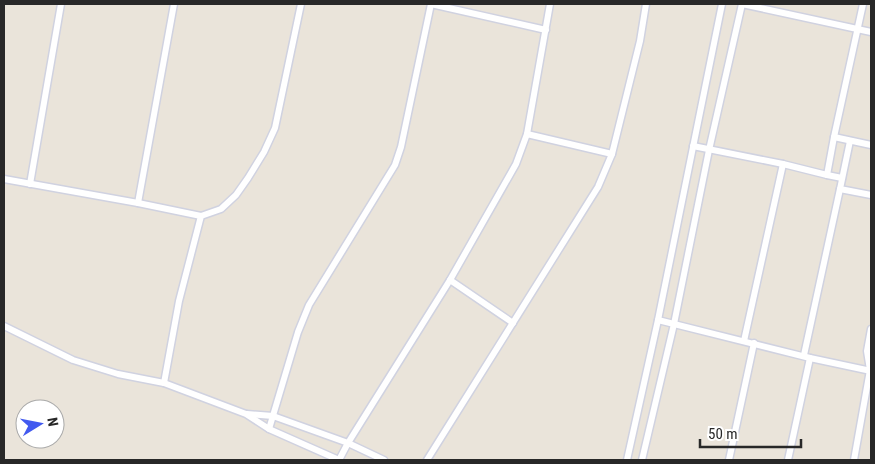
<svg xmlns="http://www.w3.org/2000/svg" width="875" height="464" viewBox="0 0 875 464" font-family="'Roboto Condensed',sans-serif">
<style>
.lines{fill:none;stroke-linecap:round;stroke-linejoin:round}
.service-casing{stroke:#d0d2e0;stroke-width:9}
.service{stroke:#fff;stroke-width:6}
</style>
<rect width="100%" height="100%" fill="#eae4da"/>
<g class="lines">
<defs>
<g id="service">
<path d="M 431,4 L 546,30"/>
<path d="M 742,4 L 871,32"/>
<path d="M 863,4 L 834,137 L 871,145"/>
<path d="M 527,134 L 612,154"/>
<path d="M 850,141 L 840,189 L 871,195"/>
<path d="M 693,146 L 783,164 L 827,175 L 834,137"/>
<path d="M 827,175 L 842,178"/>
<path d="M 4,179 L 138,203 L 201,216"/>
<path d="M 30,184 L 61,4"/>
<path d="M 138,203 L 174,4"/>
<path d="M 450,280 L 513,323"/>
<path d="M 658,320 L 810,358 L 871,371"/>
<path d="M 4,326 L 73,360 L 118,374 L 164,383 L 246,414 L 269,429 L 339,460"/>
<path d="M 744,341 L 783,164"/>
<path d="M 804,355 L 840,189"/>
<path d="M 164,383 L 179,301 L 201,216 L 221,209 L 236,195 L 248,178 L 264,152 L 275,128 L 301,4"/>
<path d="M 247,414 L 273,416 L 348,443 L 384,460"/>
<path d="M 269,429 L 298,332 L 309,305 L 395,165 L 401,147 L 431,4"/>
<path d="M 339,460 L 348,443 L 450,280 L 516,164 L 527,134 L 550,4"/>
<path d="M 427,460 L 598,187 L 612,154 L 640,41 L 646,4"/>
<path d="M 627,460 L 658,320 L 722,4"/>
<path d="M 642,460 L 674,324 L 709,150 L 742,4"/>
<path d="M 729,460 L 754,343"/>
<path d="M 788,460 L 810,358"/>
<path d="M 854,460 L 870,370 L 867,351 L 871,329"/>
</g>
</defs>
<use href="#service" class="service-casing"/>
<use href="#service" class="service"/>
</g>
<rect width="875" height="464" fill="none" stroke="#282828" stroke-width="10"/>
<g transform="translate(40 424) rotate(80)"><circle r="24" fill="#ffffff" stroke="#a9a9a9"/>
<path d="M0-4L9 19L0 12L-9 19Z" fill="#425aef"/>
<text y="-8" font-size="14" font-weight="bold" text-anchor="middle" fill="#282828">N</text>
</g>
<path d="M700 439v8h101v-8" fill="none" stroke="#282828" stroke-width="2.5"/>
<text x="708" y="439" font-size="15" fill="#282828" stroke="#ffffff" stroke-width="4" paint-order="stroke">50 m</text>
</svg>
